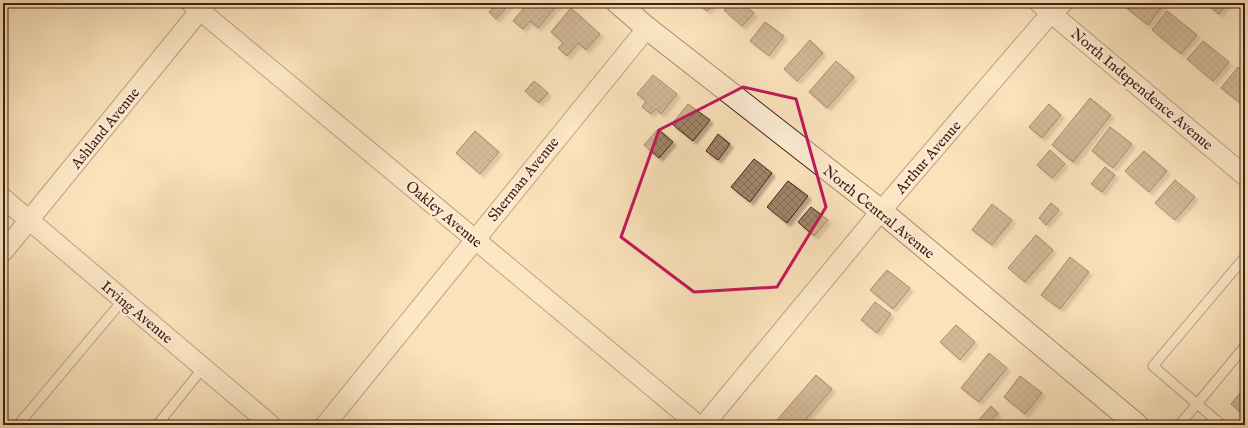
<svg xmlns="http://www.w3.org/2000/svg" width="1248" height="428" viewBox="0 0 1248 428" font-family="'IM FELL English',serif">
<style>
.building{fill:url(#building-cross-hatch);stroke:#422014;filter:url(#shadow)}
.lines{fill:none;stroke-linecap:round;stroke-linejoin:round}
.lane-casing{stroke:#70503e;stroke-width:11}
.street-casing{stroke:#70503e;stroke-width:21}
.secondary-casing{stroke:#422014;stroke-width:24}
.lane{stroke:#fcecd3;stroke-width:9}
.street{stroke:#fcecd3;stroke-width:19}
.secondary{stroke:#fcecd3;stroke-width:22}
.marked{fill:none;stroke:#c2185b;stroke-width:3;stroke-linejoin:round}
.labels{text-anchor:middle;stroke-width:4;stroke-linejoin:round;paint-order:stroke}
.street-label{font-size:15px;fill:#422014;stroke:#fcecd3}
</style>
<defs>
<pattern id="building-cross-hatch" width="8" height="8" patternUnits="userSpaceOnUse"><rect width="8" height="8" fill="#a2856b"/><path d="M0 0l8 8M0 8l8-8" fill="none" stroke="#866c57"/></pattern>
<filter id="shadow"><feDropShadow dx="3.5" dy="3.5" stdDeviation="1" flood-color="#0004"/></filter>
</defs>
<rect width="100%" height="100%" fill="#fbe2bb"/>
<filter id="stains"><feTurbulence type="fractalNoise" baseFrequency=".005" numOctaves="4"/><feColorMatrix values="0 0 0 0 .2 0 0 0 0 .09 0 0 0 0 .02 0 0 0 .5 -.17"/></filter>
<radialGradient id="worn" r=".72"><stop offset=".6" stop-color="#630" stop-opacity="0"/><stop offset="1" stop-color="#630" stop-opacity=".3"/></radialGradient>
<g class="building">
<path d="M 497,3 L 502,8 L 506,3 L 510,4 L 496,19 L 489,12 Z"/>
<path d="M 528,3 L 559,3 L 538,28 L 530,21 L 523,29 L 513,21 Z"/>
<path d="M 697,3 L 714,3 L 707,11 Z"/>
<path d="M 730,3 L 743,3 L 754,13 L 742,26 L 724,10 Z"/>
<path d="M 1126,3 L 1165,3 L 1148,25 L 1124,6 Z"/>
<path d="M 1205,3 L 1227,3 L 1219,14 Z"/>
<path d="M 571,8 L 600,34 L 586,50 L 578,43 L 567,56 L 558,48 L 563,43 L 551,32 Z"/>
<path d="M 1167,11 L 1197,35 L 1181,54 L 1152,30 Z"/>
<path d="M 765,22 L 784,36 L 769,56 L 750,41 Z"/>
<path d="M 810,40 L 823,53 L 797,81 L 784,69 Z"/>
<path d="M 1203,41 L 1229,62 L 1213,81 L 1187,59 Z"/>
<path d="M 836,61 L 854,77 L 827,108 L 809,92 Z"/>
<path d="M 1238,67 L 1245,73 L 1245,107 L 1221,88 Z"/>
<path d="M 653,75 L 677,94 L 661,114 L 656,109 L 651,114 L 642,107 L 646,101 L 637,94 Z"/>
<path d="M 534,81 L 548,93 L 539,103 L 525,91 Z"/>
<path d="M 1090,98 L 1111,115 L 1073,162 L 1052,145 Z"/>
<path d="M 688,104 L 710,120 L 693,141 L 672,124 Z"/>
<path d="M 1049,104 L 1061,115 L 1042,138 L 1029,127 Z"/>
<path d="M 1110,127 L 1132,144 L 1113,168 L 1092,151 Z"/>
<path d="M 658,129 L 673,142 L 659,158 L 644,145 Z"/>
<path d="M 475,131 L 499,152 L 480,174 L 456,153 Z"/>
<path d="M 718,134 L 730,144 L 718,160 L 706,151 Z"/>
<path d="M 1050,150 L 1065,164 L 1052,178 L 1037,165 Z"/>
<path d="M 1144,151 L 1167,171 L 1149,192 L 1125,171 Z"/>
<path d="M 754,159 L 772,173 L 750,202 L 731,187 Z"/>
<path d="M 1105,167 L 1115,175 L 1102,192 L 1091,184 Z"/>
<path d="M 1175,180 L 1195,197 L 1175,220 L 1155,203 Z"/>
<path d="M 788,181 L 808,196 L 787,223 L 767,207 Z"/>
<path d="M 1051,203 L 1059,210 L 1046,225 L 1039,218 Z"/>
<path d="M 992,204 L 1012,220 L 992,245 L 972,230 Z"/>
<path d="M 811,207 L 828,220 L 814,236 L 798,222 Z"/>
<path d="M 1036,235 L 1053,250 L 1025,282 L 1008,268 Z"/>
<path d="M 1070,257 L 1089,272 L 1060,309 L 1041,295 Z"/>
<path d="M 887,270 L 910,288 L 893,309 L 870,290 Z"/>
<path d="M 875,302 L 891,314 L 877,333 L 861,320 Z"/>
<path d="M 956,325 L 975,342 L 960,360 L 940,342 Z"/>
<path d="M 989,353 L 1007,368 L 979,402 L 961,388 Z"/>
<path d="M 816,375 L 832,389 L 801,425 L 783,425 L 777,420 Z"/>
<path d="M 1020,376 L 1042,393 L 1025,414 L 1004,397 Z"/>
<path d="M 1245,387 L 1245,416 L 1231,404 Z"/>
<path d="M 991,406 L 998,413 L 987,425 L 982,425 L 978,421 Z"/>
</g>
<g class="lines">
<defs>
<g id="lane">
<path d="M 1245,257 L 1153,366 L 1197,404 L 1245,346"/>
<path d="M 18,425 L 123,300"/>
<path d="M 157,425 L 203,368"/>
<path d="M 1179,425 L 1197,404 L 1222,425"/>
</g>
<g id="street">
<path d="M 191,3 L 698,425"/>
<path d="M 1039,3 L 1245,176"/>
<path d="M 3,198 L 271,425"/>
<path d="M 3,252 L 206,3"/>
<path d="M 325,425 L 647,28"/>
<path d="M 704,425 L 881,211 L 1051,13 L 1063,3"/>
</g>
<path id="secondary" d="M 618,3 L 647,28 L 881,211 L 1137,425"/>
</defs>
<use href="#lane" class="lane-casing"/>
<use href="#street" class="street-casing"/>
<use href="#secondary" class="secondary-casing"/>
<use href="#lane" class="lane"/>
<use href="#street" class="street"/>
<use href="#secondary" class="secondary"/>
</g>
<path d="M0 0H1248V428H0ZM 743,87 L 796,99 L 826,207 L 777,287 L 694,292 L 621,237 L 659,130 Z" fill="#fbe2bb" fill-opacity=".55" fill-rule="evenodd"/>
<path class="marked" d="M 743,87 L 796,99 L 826,207 L 777,287 L 694,292 L 621,237 L 659,130 Z"/>
<g class="labels">
<g class="street-label">
<text transform="translate(1142 89) rotate(40)" y="5">North Independence Avenue</text>
<text transform="translate(105 128) rotate(-51)" y="5">Ashland Avenue</text>
<text transform="translate(928 157) rotate(-49)" y="5">Arthur Avenue</text>
<text transform="translate(523 179) rotate(-51)" y="5">Sherman Avenue</text>
<text transform="translate(879 212) rotate(39)" y="5">North Central Avenue</text>
<text transform="translate(444 214) rotate(40)" y="5">Oakley Avenue</text>
<text transform="translate(137 312) rotate(40)" y="5">Irving Avenue</text>
</g>
</g>
<rect width="1248" height="428" fill="none" stroke="#fbe2bb" stroke-width="16"/>
<rect x="4" y="4" width="1240" height="420" fill="none" stroke="#422014" stroke-width="2"/>
<rect x="8" y="8" width="1232" height="412" fill="none" stroke="#422014"/>
<rect width="100%" height="100%" filter="url(#stains)"/>
<rect width="100%" height="100%" fill="url(#worn)"/>
</svg>
